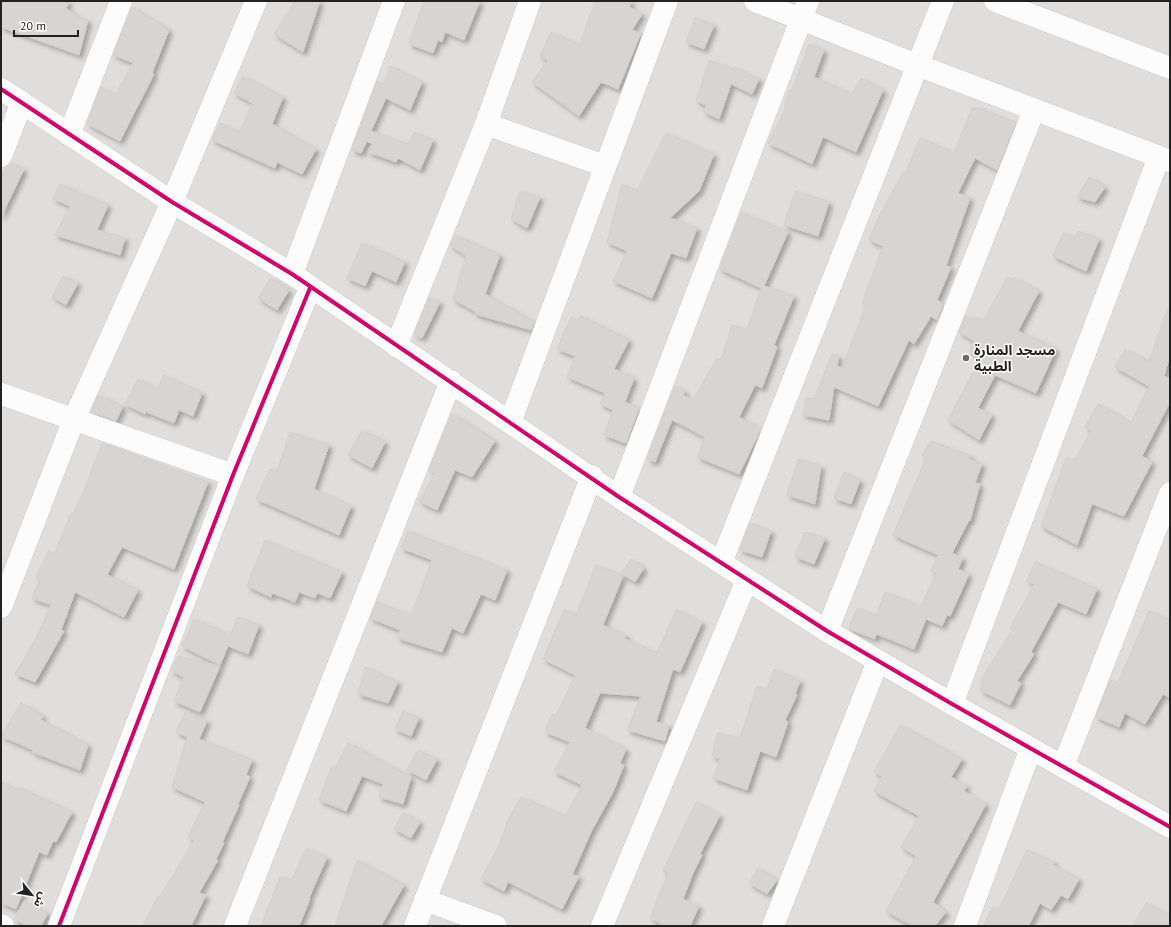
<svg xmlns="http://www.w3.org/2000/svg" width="1171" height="927" viewBox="0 0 1171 927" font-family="'PT Sans','Noto Sans Arabic',sans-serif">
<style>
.residential{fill:#dfdedc}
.building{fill:#d7d4d2;stroke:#d3d0cc;filter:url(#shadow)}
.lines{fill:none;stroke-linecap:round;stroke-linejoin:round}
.minor-casing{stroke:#c9c8c7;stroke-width:23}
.minor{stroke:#fdfcfc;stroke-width:22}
.cycleway-casing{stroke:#fff;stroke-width:6}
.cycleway{stroke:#d6006c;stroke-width:4}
.poi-dot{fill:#6a6968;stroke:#fff;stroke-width:1.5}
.labels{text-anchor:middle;stroke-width:3;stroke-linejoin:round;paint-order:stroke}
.poi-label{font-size:14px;font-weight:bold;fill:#222;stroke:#fff;text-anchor:start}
</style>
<defs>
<filter id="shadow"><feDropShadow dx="3.5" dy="3.5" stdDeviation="2" flood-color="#0004"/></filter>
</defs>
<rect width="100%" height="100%" fill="#f0eeeb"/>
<rect class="residential" x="1" y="1" width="1169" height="925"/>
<g class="building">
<path d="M 1,1 L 69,1 L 66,8 L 78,17 L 88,20 L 79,55 L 1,27 Z"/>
<path d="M 295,1 L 320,1 L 303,52 L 274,34 Z"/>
<path d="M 424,1 L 480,1 L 464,40 L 445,32 L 442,42 L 438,40 L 433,53 L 409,44 Z"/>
<path d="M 595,1 L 632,1 L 629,7 L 642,14 L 632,30 L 641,33 L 618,89 L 601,82 L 579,116 L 532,82 L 548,60 L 540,56 L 551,32 L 580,45 Z"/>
<path d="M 132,7 L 169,30 L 152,73 L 154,74 L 120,141 L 87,124 L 101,87 L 115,95 L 133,63 L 113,55 Z"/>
<path d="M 695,18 L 714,25 L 704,49 L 686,42 Z"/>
<path d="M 809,44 L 824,50 L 814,77 L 852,94 L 861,78 L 883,90 L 856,152 L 823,137 L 812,164 L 768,143 L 785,109 L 785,102 L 790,89 L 792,90 Z"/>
<path d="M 709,60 L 733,69 L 734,67 L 759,79 L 752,94 L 731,84 L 719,119 L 704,112 L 706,105 L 696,101 Z"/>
<path d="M 390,66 L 422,82 L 410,110 L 386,98 L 371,131 L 409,144 L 414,132 L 433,140 L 420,170 L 398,158 L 396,162 L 368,152 L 372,144 L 367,141 L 361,153 L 352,150 L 377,81 L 384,84 Z"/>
<path d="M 243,76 L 283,97 L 272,124 L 316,149 L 302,174 L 277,162 L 275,168 L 212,140 L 220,123 L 240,132 L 252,103 L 234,93 Z"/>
<path d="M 972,108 L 979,108 L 1016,123 L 997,170 L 975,158 L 958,193 L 970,198 L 946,266 L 951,267 L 937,300 L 943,304 L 937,320 L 931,316 L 914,344 L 909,340 L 878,406 L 834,387 L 829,420 L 803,415 L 806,398 L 814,399 L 832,354 L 839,356 L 837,366 L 842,368 L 866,305 L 862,303 L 883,246 L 869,240 L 879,216 L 904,171 L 906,172 L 920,138 L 954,153 Z"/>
<path d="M 666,133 L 714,154 L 699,191 L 670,218 L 697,228 L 686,258 L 671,253 L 652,298 L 613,281 L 627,251 L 607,242 L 622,184 L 637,191 Z"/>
<path d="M 11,163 L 24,169 L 1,217 L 1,178 L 6,167 Z"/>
<path d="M 1089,177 L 1105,187 L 1095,202 L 1077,197 Z"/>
<path d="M 60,184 L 108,205 L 97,230 L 125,238 L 120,255 L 55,235 L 70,206 L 53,199 Z"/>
<path d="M 520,191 L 540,197 L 527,228 L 511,219 Z"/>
<path d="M 795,191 L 829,202 L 818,236 L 784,225 Z"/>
<path d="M 741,212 L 788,232 L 764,286 L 794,296 L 774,345 L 777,347 L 762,388 L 755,385 L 739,417 L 761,429 L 739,474 L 697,457 L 705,437 L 672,420 L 655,462 L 647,459 L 675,386 L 685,391 L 683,395 L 693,400 L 717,358 L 721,360 L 732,325 L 747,330 L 761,288 L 720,269 Z"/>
<path d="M 1078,231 L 1099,239 L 1086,271 L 1053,256 L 1063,233 L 1075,237 Z"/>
<path d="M 455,235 L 500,255 L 485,294 L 534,322 L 531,330 L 475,314 L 476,312 L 453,299 L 466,256 L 450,245 Z"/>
<path d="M 362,243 L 405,262 L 396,282 L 372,271 L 365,286 L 347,278 Z"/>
<path d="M 63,276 L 78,283 L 66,305 L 52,297 Z"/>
<path d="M 1007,277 L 1014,280 L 1015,278 L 1039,291 L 1018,331 L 1056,349 L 1036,393 L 995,375 L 978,408 L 992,415 L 979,440 L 948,420 L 981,357 L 969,351 L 974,341 L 959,332 L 966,316 L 974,321 L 976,317 L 984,320 Z"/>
<path d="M 271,278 L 289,290 L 277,310 L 258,298 Z"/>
<path d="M 429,297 L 440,302 L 422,338 L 414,334 Z"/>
<path d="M 1167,310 L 1170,310 L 1170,355 L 1164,376 L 1170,379 L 1170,402 L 1142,456 L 1152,462 L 1124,516 L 1092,504 L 1077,545 L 1041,526 L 1066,458 L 1075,460 L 1091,430 L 1085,427 L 1098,404 L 1131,423 L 1149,386 L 1115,367 L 1125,349 L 1149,362 Z"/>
<path d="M 581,316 L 629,340 L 614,369 L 634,378 L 625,402 L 639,408 L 626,443 L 604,435 L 613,410 L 600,404 L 605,393 L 567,377 L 575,356 L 557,349 L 571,317 L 579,320 Z"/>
<path d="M 164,375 L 202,393 L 193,416 L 179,410 L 174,423 L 146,412 L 145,414 L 125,404 L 138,379 L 157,389 Z"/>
<path d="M 98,395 L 123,406 L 116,421 L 91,412 Z"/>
<path d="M 452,414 L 495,441 L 472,477 L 455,470 L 437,510 L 419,501 L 435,473 L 429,470 Z"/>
<path d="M 362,430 L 385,442 L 372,468 L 348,455 Z"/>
<path d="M 290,432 L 329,445 L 314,489 L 351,506 L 339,535 L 256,499 L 270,469 L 277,471 Z"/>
<path d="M 931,441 L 971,456 L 969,459 L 982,464 L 975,483 L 980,484 L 970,521 L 969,520 L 952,553 L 963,558 L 958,569 L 969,574 L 950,616 L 947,615 L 942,626 L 926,619 L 914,649 L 876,634 L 875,639 L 849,629 L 857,608 L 876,616 L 885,592 L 921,606 L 936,573 L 931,571 L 938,555 L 893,535 L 926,458 L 922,455 Z"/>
<path d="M 102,443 L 208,482 L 174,569 L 122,547 L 107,575 L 138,590 L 124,617 L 75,592 L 61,630 L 64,631 L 35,682 L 15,674 L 37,636 L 51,605 L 32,598 L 40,579 L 36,577 L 49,551 L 55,554 L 70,515 L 72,516 L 85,488 Z"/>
<path d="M 798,459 L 821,466 L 815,504 L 787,495 Z"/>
<path d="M 844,472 L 860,480 L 851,504 L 834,498 Z"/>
<path d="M 750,523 L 771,531 L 762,557 L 740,550 Z"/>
<path d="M 408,531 L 507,570 L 495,600 L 481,594 L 463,633 L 452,628 L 442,652 L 397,638 L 400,630 L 370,618 L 377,602 L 411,615 L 432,560 L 401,548 Z"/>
<path d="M 805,532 L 825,538 L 814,564 L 795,557 Z"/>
<path d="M 265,540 L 342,572 L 330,598 L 317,593 L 315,598 L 299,592 L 295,602 L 272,593 L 271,597 L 247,586 Z"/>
<path d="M 631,559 L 644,568 L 635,582 L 621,573 Z"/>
<path d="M 1035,562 L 1097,589 L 1086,614 L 1058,602 L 1031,652 L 1034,654 L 1017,681 L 1021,683 L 1010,705 L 980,690 L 984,683 L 980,681 L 1012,630 L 1010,628 L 1034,584 L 1027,581 Z"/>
<path d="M 596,565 L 623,576 L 603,625 L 626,635 L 625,639 L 657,653 L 676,610 L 702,622 L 680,672 L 673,669 L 656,722 L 669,725 L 665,741 L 627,730 L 641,696 L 600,693 L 585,728 L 626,749 L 620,763 L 624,765 L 613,792 L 591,832 L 572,875 L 579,876 L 562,909 L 508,882 L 504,891 L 481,879 L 499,845 L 509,818 L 521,797 L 565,816 L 582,785 L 554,772 L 570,742 L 545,732 L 552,714 L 556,716 L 575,675 L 543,659 L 564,610 L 576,615 Z"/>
<path d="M 1149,611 L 1170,620 L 1170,698 L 1163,694 L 1145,724 L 1125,713 L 1119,727 L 1096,717 L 1110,680 L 1118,683 Z"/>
<path d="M 238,617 L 259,625 L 248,654 L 228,646 L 220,665 L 182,646 L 194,619 L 230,635 Z"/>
<path d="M 178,656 L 220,666 L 200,712 L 174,701 L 184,677 L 171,671 Z"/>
<path d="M 365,667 L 398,682 L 388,703 L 358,694 Z"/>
<path d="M 774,669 L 800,681 L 795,694 L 797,695 L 785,720 L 788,722 L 776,757 L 760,751 L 747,790 L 713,778 L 720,759 L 712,756 L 718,733 L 740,738 L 757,686 L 767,689 Z"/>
<path d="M 21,703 L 43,716 L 41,720 L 88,745 L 80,770 L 32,752 L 33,750 L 1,736 Z"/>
<path d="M 186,711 L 207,721 L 199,739 L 252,760 L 246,775 L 250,777 L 238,804 L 239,805 L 222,843 L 224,843 L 216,859 L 218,860 L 199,893 L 206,895 L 191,926 L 143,926 L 158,896 L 160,897 L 194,840 L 188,837 L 205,802 L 172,787 L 187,737 L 176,732 Z"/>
<path d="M 403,711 L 419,718 L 411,736 L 395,729 Z"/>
<path d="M 900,725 L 962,759 L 951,777 L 967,786 L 964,791 L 986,804 L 933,902 L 946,912 L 935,926 L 913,926 L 886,911 L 916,856 L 901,847 L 919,816 L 874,791 L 882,776 L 874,772 Z"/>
<path d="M 348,743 L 411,777 L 403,804 L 379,797 L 383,784 L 362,776 L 346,811 L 319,800 L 332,766 L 336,767 Z"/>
<path d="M 418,750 L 437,759 L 426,780 L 407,770 Z"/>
<path d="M 1,782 L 17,790 L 18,787 L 72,812 L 56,842 L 53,841 L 47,855 L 39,852 L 16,909 L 1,903 Z"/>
<path d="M 696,802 L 720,815 L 700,854 L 702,855 L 693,873 L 683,899 L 699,906 L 690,926 L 665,926 L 650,918 L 668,873 L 663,871 Z"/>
<path d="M 403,813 L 420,822 L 411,838 L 394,829 Z"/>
<path d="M 306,848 L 327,857 L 309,898 L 310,899 L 299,926 L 261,926 L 280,877 L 292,880 Z"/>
<path d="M 1027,850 L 1054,862 L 1053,865 L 1079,879 L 1068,899 L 1061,895 L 1051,910 L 1040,903 L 1029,925 L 1032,926 L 984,926 L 993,906 L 999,909 Z"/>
<path d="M 357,860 L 404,885 L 381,926 L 335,926 Z"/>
<path d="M 758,868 L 777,880 L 767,894 L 749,883 Z"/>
<path d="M 24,901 L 48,913 L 41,926 L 27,926 L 14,919 Z"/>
<path d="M 1146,903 L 1170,916 L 1170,926 L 1133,926 Z"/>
</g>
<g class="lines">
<defs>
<g id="minor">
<path d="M 755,1 L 917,65 L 1170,161"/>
<path d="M 995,1 L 1170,68"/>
<path d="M 1,89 L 172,202 L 292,274 L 619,497 L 827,631 L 952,704 L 1170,827"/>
<path d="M 486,124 L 605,166"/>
<path d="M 69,135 L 121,1"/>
<path d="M 1,156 L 22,102"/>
<path d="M 292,274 L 394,1"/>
<path d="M 396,346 L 486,124 L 530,1"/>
<path d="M 1,394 L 233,475"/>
<path d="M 510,423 L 667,1"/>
<path d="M 619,497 L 808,1"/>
<path d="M 721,563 L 943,1"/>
<path d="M 1,607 L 74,419 L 172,202 L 256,1"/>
<path d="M 827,631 L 1034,110"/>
<path d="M 952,704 L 1159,157"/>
<path d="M 1063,767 L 1170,493"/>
<path d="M 425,900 L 496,926"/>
<path d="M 1,925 L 3,926"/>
<path d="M 59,926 L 233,475 L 310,288"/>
<path d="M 235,926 L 451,381"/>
<path d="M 415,926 L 592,476"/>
<path d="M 602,926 L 747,580"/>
<path d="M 773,926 L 878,661"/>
<path d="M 965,926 L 1031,748"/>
</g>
</defs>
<use href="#minor" class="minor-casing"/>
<use href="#minor" class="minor"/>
<defs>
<g id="cycleway">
<path d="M 1,89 L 172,202 L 292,274 L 619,497 L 827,631 L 952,704 L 1170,827"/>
<path d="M 59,926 L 233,475 L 310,288"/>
</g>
</defs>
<use href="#cycleway" class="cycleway-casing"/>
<use href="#cycleway" class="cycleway"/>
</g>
<circle class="poi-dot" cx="966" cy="358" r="4"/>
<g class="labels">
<g class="poi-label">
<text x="974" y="355">مسجد المنارة<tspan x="974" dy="16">الطبية</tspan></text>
</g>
</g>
<rect width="1171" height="927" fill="none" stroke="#222222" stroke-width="4"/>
<g transform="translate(32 895) rotate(120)" stroke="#ffffff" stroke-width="3" paint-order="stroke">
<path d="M0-3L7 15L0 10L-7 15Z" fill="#222222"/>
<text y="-6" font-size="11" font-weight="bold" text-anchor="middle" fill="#222222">ش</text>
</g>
<path d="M14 30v6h64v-6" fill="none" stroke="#222222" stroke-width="2"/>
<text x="20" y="30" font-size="12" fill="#222222" stroke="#ffffff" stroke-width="3" paint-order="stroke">20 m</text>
</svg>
